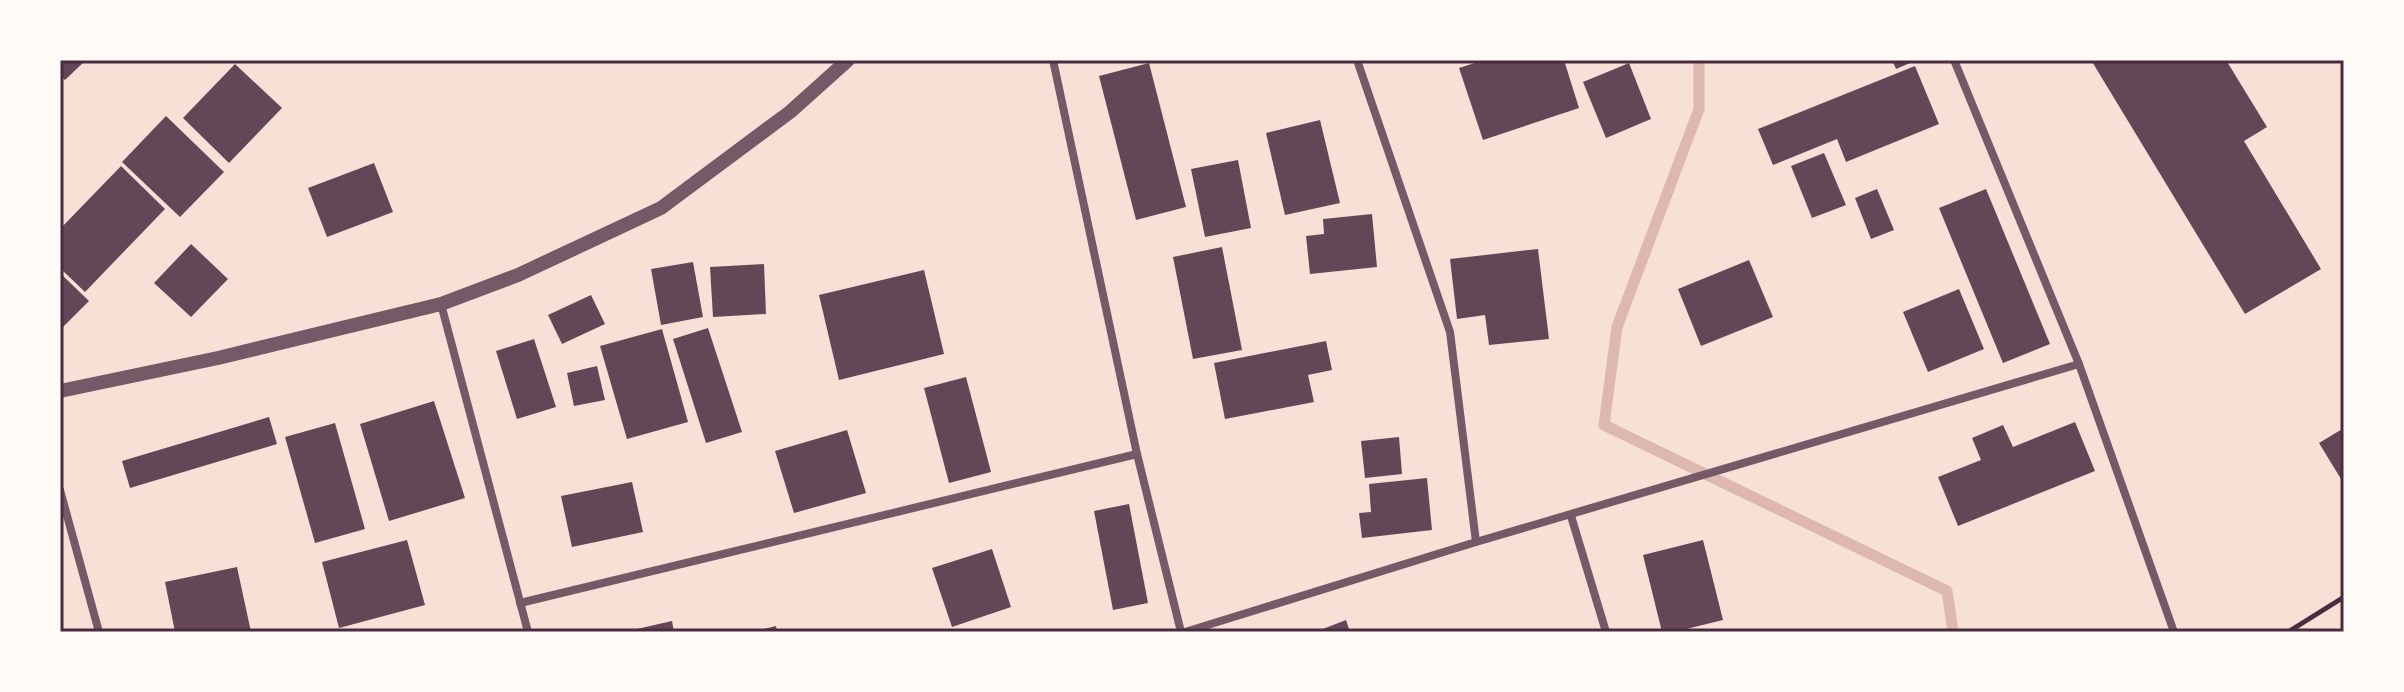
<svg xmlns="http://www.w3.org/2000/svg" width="2404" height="692" viewBox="0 0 2404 692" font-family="Figtree,sans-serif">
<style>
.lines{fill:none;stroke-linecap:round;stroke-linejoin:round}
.stream{stroke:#dcb8b0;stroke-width:11}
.building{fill:#644757}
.path{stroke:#4a2c40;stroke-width:5}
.minor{stroke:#755966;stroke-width:8}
.tertiary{stroke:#755966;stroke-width:14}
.neatline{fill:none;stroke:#4a2c40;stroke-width:3}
</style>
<rect width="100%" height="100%" fill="#f7e1d7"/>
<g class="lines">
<path class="stream" d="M 1699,60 L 1699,109 L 1617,327 L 1604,425 L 1947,591 L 1953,632"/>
</g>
<g class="building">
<path d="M 60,60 L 86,60 L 65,80 L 60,75 Z"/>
<path d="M 1484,60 L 1564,60 L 1579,108 L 1483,140 L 1459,68 Z"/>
<path d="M 1892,60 L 1917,60 L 1896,69 Z"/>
<path d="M 2091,60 L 2226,60 L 2267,127 L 2244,141 L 2321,269 L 2245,314 Z"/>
<path d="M 1149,63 L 1186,207 L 1136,220 L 1099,76 Z"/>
<path d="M 1629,63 L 1651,119 L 1606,138 L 1583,82 Z"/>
<path d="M 235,64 L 282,108 L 229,163 L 183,118 Z"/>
<path d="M 1915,66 L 1939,124 L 1846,162 L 1837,139 L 1773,165 L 1758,129 Z"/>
<path d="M 166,116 L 224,172 L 180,217 L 122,162 Z"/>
<path d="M 1320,120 L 1340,203 L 1285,215 L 1266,133 Z"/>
<path d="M 1824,153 L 1846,205 L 1812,218 L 1791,166 Z"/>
<path d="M 1238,160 L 1251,228 L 1205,237 L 1191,169 Z"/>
<path d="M 374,163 L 393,212 L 327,237 L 308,188 Z"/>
<path d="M 121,166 L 165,209 L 85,292 L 60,268 L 60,229 Z"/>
<path d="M 1877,189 L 1894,230 L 1871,239 L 1855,198 Z"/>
<path d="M 1986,189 L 2050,344 L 2003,363 L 1939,208 Z"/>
<path d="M 1372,214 L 1377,267 L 1310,274 L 1306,236 L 1324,234 L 1323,219 Z"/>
<path d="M 191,244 L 228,279 L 191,317 L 154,283 Z"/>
<path d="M 1222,247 L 1242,350 L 1193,359 L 1173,257 Z"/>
<path d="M 1538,249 L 1549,339 L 1489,345 L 1485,315 L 1457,319 L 1450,259 Z"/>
<path d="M 1749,260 L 1773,317 L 1701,346 L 1678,289 Z"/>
<path d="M 693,262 L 703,317 L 661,325 L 651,269 Z"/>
<path d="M 764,264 L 766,314 L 713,317 L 710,267 Z"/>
<path d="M 924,270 L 944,354 L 839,380 L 819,295 Z"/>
<path d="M 60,273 L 89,301 L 60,330 Z"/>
<path d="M 1959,289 L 1984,349 L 1928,372 L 1903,312 Z"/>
<path d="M 591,295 L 605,324 L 562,344 L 548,315 Z"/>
<path d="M 708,328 L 742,432 L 706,443 L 673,339 Z"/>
<path d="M 662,329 L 688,422 L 627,439 L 600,346 Z"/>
<path d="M 534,339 L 556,407 L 517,419 L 496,351 Z"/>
<path d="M 1326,341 L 1332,370 L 1308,375 L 1314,402 L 1225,419 L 1214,363 Z"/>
<path d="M 597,366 L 605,400 L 574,406 L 567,373 Z"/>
<path d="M 966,377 L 991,472 L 949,483 L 924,388 Z"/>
<path d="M 434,401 L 465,498 L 389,521 L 360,424 Z"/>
<path d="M 269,417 L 277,444 L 130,488 L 122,461 Z"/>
<path d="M 2075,422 L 2095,471 L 1958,526 L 1938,477 L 1981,460 L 1972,438 L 2003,425 L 2013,447 Z"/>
<path d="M 335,423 L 365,529 L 315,543 L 285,437 Z"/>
<path d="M 2344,428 L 2344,484 L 2319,443 Z"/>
<path d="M 847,430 L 866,493 L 794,513 L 775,451 Z"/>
<path d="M 1399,437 L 1402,474 L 1365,478 L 1361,441 Z"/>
<path d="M 1427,478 L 1432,530 L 1362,538 L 1359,513 L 1371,512 L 1369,484 Z"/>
<path d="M 632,482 L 643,532 L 572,547 L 561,496 Z"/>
<path d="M 1129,504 L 1148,603 L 1113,610 L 1094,511 Z"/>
<path d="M 407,540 L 425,605 L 339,628 L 322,562 Z"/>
<path d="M 1703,540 L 1723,620 L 1674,632 L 1662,632 L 1643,555 Z"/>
<path d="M 992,549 L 1011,607 L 952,627 L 932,568 Z"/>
<path d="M 237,567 L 251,632 L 175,632 L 165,582 Z"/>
<path d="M 1346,620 L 1350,632 L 1315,632 Z"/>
<path d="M 672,621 L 674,632 L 628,632 L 628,631 Z"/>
<path d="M 776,626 L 777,632 L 756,632 L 756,631 Z"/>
</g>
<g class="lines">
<path class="path" d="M 2288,632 L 2344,597"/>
<g class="minor">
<path d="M 1053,60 L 1137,454 L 1181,632"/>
<path d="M 1357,60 L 1450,332 L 1476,542"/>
<path d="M 1954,60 L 2079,364 L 2174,632"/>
<path d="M 441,304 L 528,632"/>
<path d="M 60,490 L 99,632"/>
<path d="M 1571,516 L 1606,632"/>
<path d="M 520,603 L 1137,454"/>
<path d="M 1185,632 L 1476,542 L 2079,364"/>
</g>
<path class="tertiary" d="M 60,391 L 218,358 L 441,304 L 518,275 L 661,208 L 790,112 L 848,60"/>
</g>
<rect width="2404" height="692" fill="none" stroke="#fffaf5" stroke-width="124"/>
<rect x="62" y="62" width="2280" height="568" class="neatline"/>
</svg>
